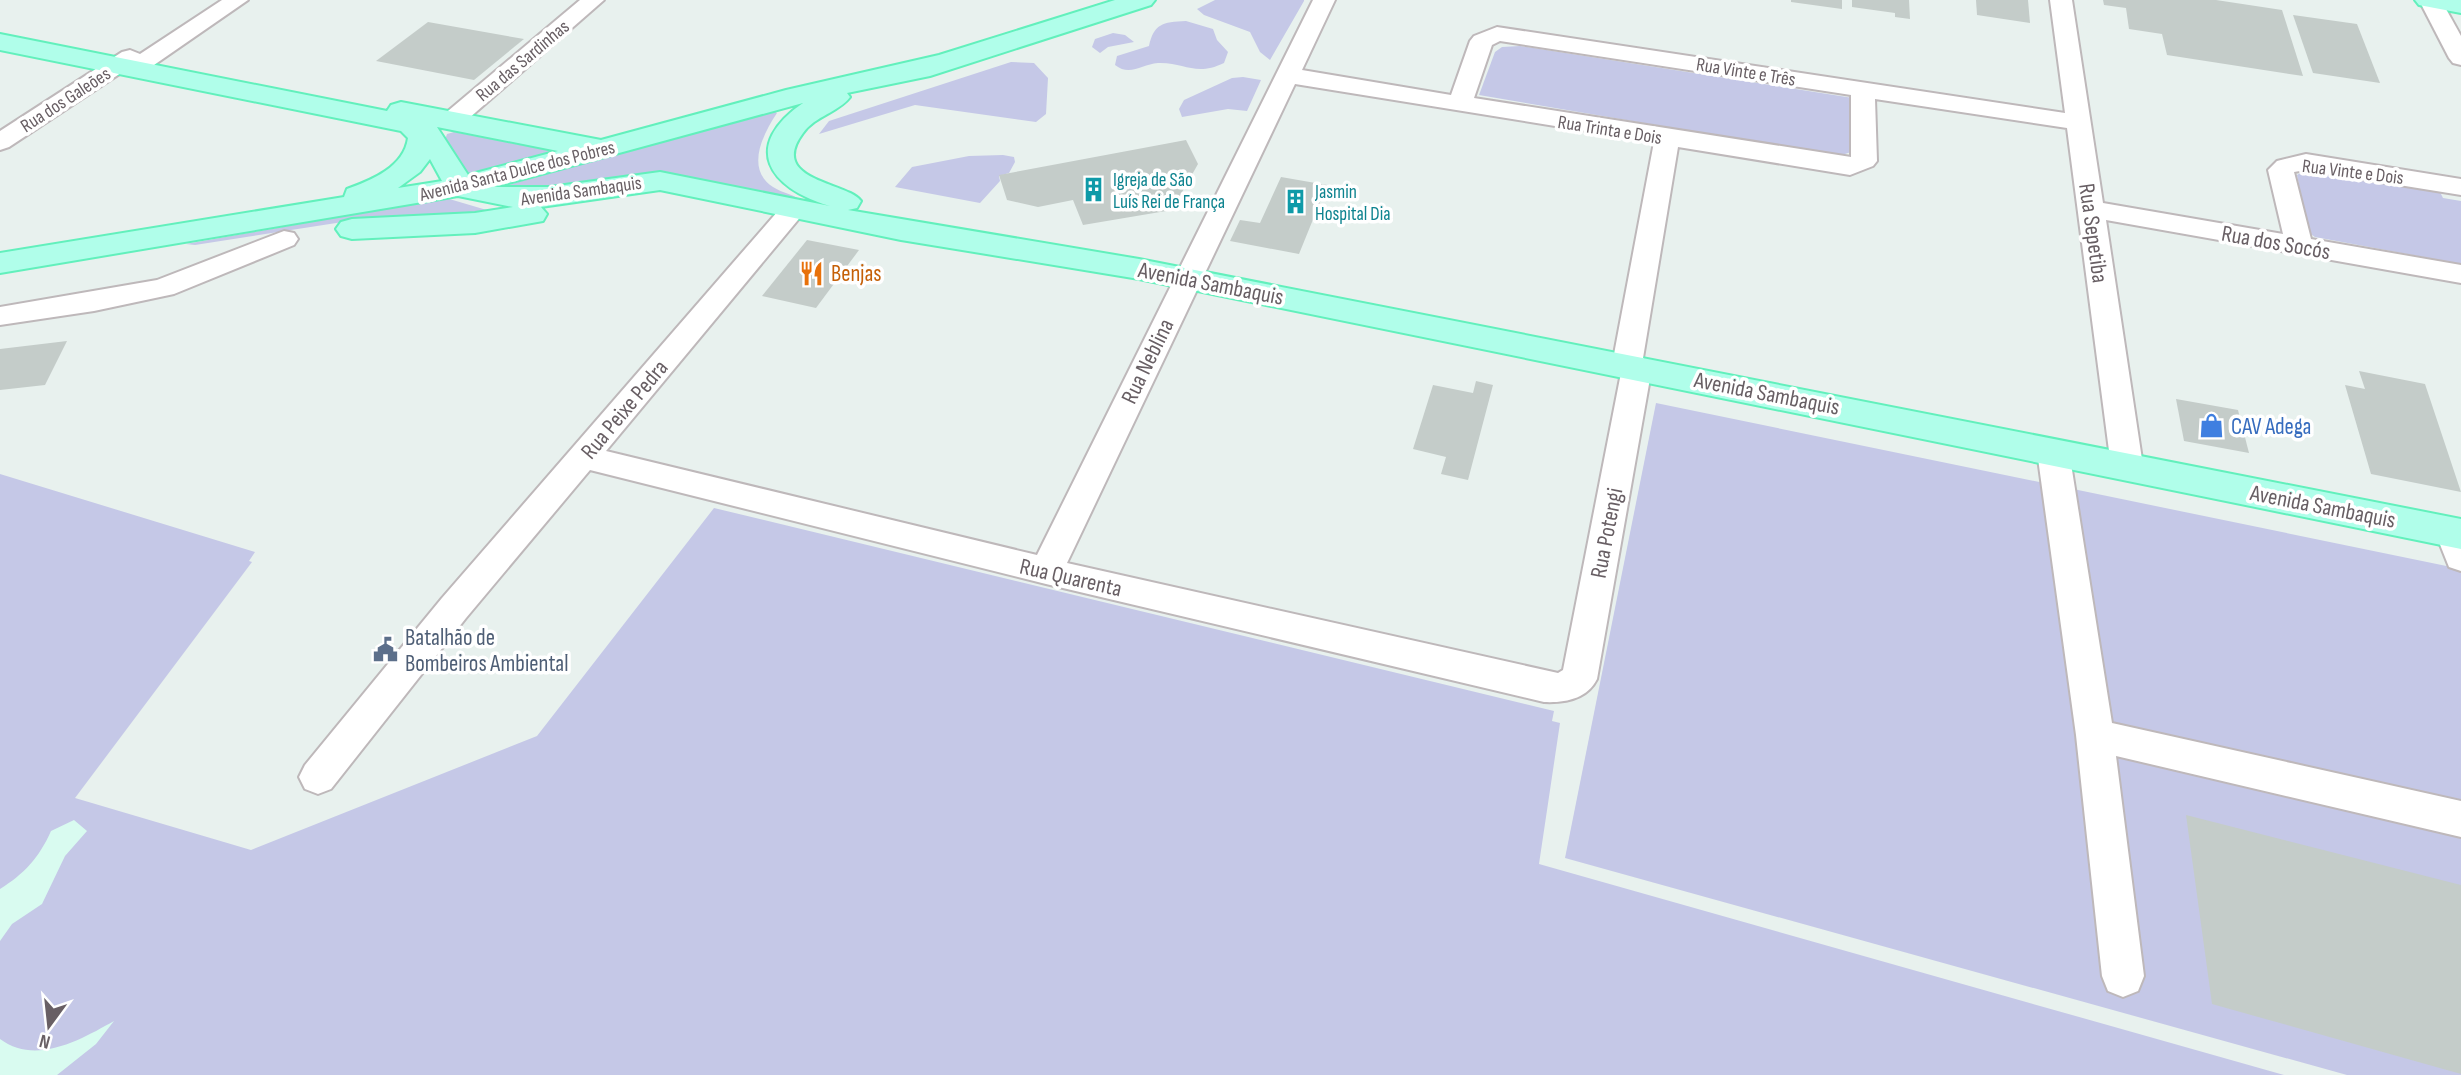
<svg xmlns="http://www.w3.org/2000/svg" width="2461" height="1075" viewBox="0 0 2461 1075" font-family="'Sofia Sans Condensed',sans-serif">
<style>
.green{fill:#c5c8e7}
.sand{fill:#d9fbf0}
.building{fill:#c4ccc9}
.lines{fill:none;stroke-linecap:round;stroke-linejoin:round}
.minor-casing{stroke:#beb8ba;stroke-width:4}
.major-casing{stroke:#62f0bc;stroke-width:4}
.minor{fill:#fff;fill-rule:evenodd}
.major{fill:#b0feea;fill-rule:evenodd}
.labels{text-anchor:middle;stroke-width:7;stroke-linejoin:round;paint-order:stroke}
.far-street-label{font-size:19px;fill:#685f64;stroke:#fff}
.far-culture-label{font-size:19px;fill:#0d838f;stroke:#fff;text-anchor:start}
.street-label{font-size:23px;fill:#685f64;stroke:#fff}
.food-label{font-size:23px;fill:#c56008;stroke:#fff;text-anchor:start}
.shop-label{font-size:23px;fill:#366cbe;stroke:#fff;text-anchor:start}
.service-label{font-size:23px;fill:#4e5e75;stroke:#fff;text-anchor:start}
</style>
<rect width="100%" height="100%" fill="#e8f1ee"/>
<g class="green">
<path d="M 1215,0 L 1304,0 L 1304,1 L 1270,60 L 1260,52 L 1250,32 L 1204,15 L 1197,9 Z"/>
<path d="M 1186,21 L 1213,29 L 1217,40 L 1228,52 L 1224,63 C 1195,77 1185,62 1158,63 C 1142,64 1130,77 1115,65 L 1117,56 L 1149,46 C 1154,24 1162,22 1186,21 Z"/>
<path d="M 1113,33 L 1125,35 L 1134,42 L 1108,47 L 1100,53 L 1092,47 L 1095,39 Z"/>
<path d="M 1520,46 L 1853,98 L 1851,152 L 1839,156 L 1479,95 L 1495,52 L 1502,47 Z"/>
<path d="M 1011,62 L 1034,63 L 1048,78 L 1046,114 L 1036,122 L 915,105 L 819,134 L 829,121 Z"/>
<path d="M 1243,77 L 1261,80 L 1247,111 L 1228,109 L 1182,117 L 1179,109 L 1184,100 L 1232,78 Z"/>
<path d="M 773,110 L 777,113 C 763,134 745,169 773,187 C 782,193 796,195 802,201 L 661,173 L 528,193 L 497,188 Z"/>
<path d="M 454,132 L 557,152 L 468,177 L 445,140 L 447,134 Z"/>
<path d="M 1003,155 L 1014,157 L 1015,162 L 1009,173 L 999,176 L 1000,181 L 980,203 L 895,187 L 912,167 L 969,156 Z"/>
<path d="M 2307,169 L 2439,190 L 2443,198 L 2461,201 L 2461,264 L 2315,237 L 2308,232 L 2297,175 Z"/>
<path d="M 446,198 L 490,211 L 467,215 L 375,217 L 195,245 L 186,244 Z"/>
<path d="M 1656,403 L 2461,569 L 2461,1075 L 2347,1075 L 1565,858 Z"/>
<path d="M 0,474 L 255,552 L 249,561 L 252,562 L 75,798 L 251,850 L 537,736 L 714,508 L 1554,711 L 1552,721 L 1560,723 L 1539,864 L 2284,1075 L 0,1075 Z"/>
</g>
<g class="sand">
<path d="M 74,820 L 87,831 L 65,856 L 42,904 L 12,924 L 0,941 L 0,889 C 24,874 39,858 51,831 Z"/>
<path d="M 114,1021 L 96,1044 L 57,1075 L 0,1075 L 0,1039 C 36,1066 82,1039 114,1021 Z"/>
</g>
<g class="building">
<path d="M 1791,0 L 1842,0 L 1842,9 L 1791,2 Z"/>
<path d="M 1852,0 L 1909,0 L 1910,19 L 1895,17 L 1895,13 L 1852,7 Z"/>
<path d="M 1976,0 L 2028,0 L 2030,23 L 1977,15 Z"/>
<path d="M 2103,0 L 2216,0 L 2282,10 L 2303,76 L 2167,55 L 2162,34 L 2129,29 L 2126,8 L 2104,5 Z"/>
<path d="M 2293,15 L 2357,24 L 2380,83 L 2313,73 Z"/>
<path d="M 428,22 L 524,39 L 474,80 L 376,61 Z"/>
<path d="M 1186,140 L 1198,164 L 1172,210 L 1083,225 L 1073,200 L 1038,207 L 1007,200 L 999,175 Z"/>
<path d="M 1281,177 L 1327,185 L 1299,254 L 1230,241 L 1240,220 L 1260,223 Z"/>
<path d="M 807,240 L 859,250 L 816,308 L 762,296 Z"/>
<path d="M 67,341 L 45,385 L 0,390 L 0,349 Z"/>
<path d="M 2359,371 L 2425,384 L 2461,492 L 2371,474 L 2345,385 L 2365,389 Z"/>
<path d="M 1476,381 L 1493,385 L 1468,480 L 1441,474 L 1446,457 L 1413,449 L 1433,385 L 1473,393 Z"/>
<path d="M 2176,399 L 2238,410 L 2249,453 L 2184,441 Z"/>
<path d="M 2186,815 L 2461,885 L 2461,1074 L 2212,1004 Z"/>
</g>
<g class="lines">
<defs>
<g id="minor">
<path d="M 222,0 L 248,0 L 154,65 L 146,67 L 136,63 L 9,147 L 0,150 L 0,131 L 122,52 L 130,50 L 140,54 Z"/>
<path d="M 580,0 L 604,0 L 460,126 L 442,126 L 439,121 L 442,116 Z"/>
<path d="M 1313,0 L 1335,0 L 1302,70 L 1451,95 L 1470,41 L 1474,36 L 1497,27 L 2065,113 L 2050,0 L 2072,0 L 2103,203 L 2283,234 L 2268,170 L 2277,161 L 2306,154 L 2461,179 L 2461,195 L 2306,170 L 2294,172 L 2311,239 L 2461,265 L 2461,283 L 2106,220 L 2143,466 L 2138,474 L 2127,478 L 2116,474 L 2111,466 L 2067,128 L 1875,99 L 1877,161 L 1873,166 L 1850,175 L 1678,147 L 1643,358 L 1652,367 L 1597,679 C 1587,699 1565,703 1544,702 L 1046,584 L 590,470 L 466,618 L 331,789 L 318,794 L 305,789 L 299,777 L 305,765 L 442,598 L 785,203 L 803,203 L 807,209 L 606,451 L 1037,555 ZM 1500,41 L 1851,95 L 1851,157 L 1474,98 L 1492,45 ZM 1295,84 L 1654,142 L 1612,365 L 1621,373 L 1563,670 L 1558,673 L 1067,563 Z"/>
<path d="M 2419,0 L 2441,0 L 2461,36 L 2461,65 L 2453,63 L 2449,58 Z"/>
<path d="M 284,231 L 294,233 L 298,239 L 294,245 L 174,294 L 94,311 L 0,325 L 0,307 L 157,280 Z"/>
<path d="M 2053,440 L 2064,443 L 2069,451 L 2112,723 L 2461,801 L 2461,837 L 2116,756 L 2144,976 L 2138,991 L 2123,997 L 2108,991 L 2102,976 L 2076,735 L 2037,451 L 2042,443 Z"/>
<path d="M 2452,519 L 2461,522 L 2461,571 L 2449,567 L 2435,532 L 2440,523 Z"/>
</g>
<g id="major">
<path d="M 1115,0 L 1155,0 L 1151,5 L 930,76 L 847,93 L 850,97 C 839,112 815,116 803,133 C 767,181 848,182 861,201 L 857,208 L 848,210 L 1139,259 L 2461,519 L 2461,549 L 1139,279 L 901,240 L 660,190 L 541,207 L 547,214 L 543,221 L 475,233 L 352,239 L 341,236 L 336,229 L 341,222 L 352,219 L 475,213 L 513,207 L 458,196 L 0,273 L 0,253 L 344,197 L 347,189 C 372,180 404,167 408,138 L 401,131 L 0,50 L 0,34 L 387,111 L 391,105 L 401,102 L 601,140 L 786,90 L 939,55 ZM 803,103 C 741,146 768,188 830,206 L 660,172 L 550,187 L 494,187 ZM 437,127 L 558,151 L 468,175 ZM 430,159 L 442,181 L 398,188 L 420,172 Z"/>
<path d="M 2415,0 L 2461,0 L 2461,13 L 2419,5 Z"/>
</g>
</defs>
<use href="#minor" class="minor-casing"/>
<use href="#major" class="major-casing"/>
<use href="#minor" class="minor"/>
<use href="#major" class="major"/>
</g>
<defs>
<symbol id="building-bare" viewBox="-9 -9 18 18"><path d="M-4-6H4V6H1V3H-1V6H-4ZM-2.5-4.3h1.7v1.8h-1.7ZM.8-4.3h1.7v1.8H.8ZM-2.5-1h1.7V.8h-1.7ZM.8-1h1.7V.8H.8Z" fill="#0f9aa8" stroke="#fff" stroke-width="2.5" paint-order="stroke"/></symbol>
<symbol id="restaurant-bare" viewBox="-9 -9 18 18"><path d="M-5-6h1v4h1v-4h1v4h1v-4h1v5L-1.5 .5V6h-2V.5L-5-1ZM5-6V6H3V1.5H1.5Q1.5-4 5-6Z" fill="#e8710a" stroke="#fff" stroke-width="2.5" paint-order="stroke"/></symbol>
<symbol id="shop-bare" viewBox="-9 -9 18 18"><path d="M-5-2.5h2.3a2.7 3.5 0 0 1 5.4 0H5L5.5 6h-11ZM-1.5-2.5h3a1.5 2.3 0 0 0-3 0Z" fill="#3f7fe0" stroke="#fff" stroke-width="2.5" paint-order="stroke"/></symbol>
<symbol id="civic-bare" viewBox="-9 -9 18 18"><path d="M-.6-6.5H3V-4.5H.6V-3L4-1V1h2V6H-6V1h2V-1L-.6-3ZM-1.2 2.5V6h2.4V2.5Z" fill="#5c6f8a" stroke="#fff" stroke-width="2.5" paint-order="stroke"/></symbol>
</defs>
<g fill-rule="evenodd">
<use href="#building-bare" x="1076" y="172" width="35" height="35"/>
<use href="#building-bare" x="1278" y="184" width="35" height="35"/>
<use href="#restaurant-bare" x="794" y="256" width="35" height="35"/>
<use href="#shop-bare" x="2194" y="408" width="35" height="35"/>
<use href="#civic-bare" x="368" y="632" width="35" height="35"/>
</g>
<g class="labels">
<g class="far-street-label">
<text transform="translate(522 60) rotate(-40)" y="7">Rua das Sardinhas</text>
<text transform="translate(1746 71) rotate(9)" y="7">Rua Vinte e Três</text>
<text transform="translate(65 99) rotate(-33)" y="7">Rua dos Galeões</text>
<text transform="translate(1610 129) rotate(9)" y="7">Rua Trinta e Dois</text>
<text transform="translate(517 170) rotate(-14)" y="7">Avenida Santa Dulce dos Pobres</text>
<text transform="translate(2353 171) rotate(7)" y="7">Rua Vinte e Dois</text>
<text transform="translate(581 190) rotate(-8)" y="7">Avenida Sambaquis</text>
</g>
<g class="far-culture-label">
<text x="1113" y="186">Igreja de São<tspan x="1113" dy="22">Luís Rei de França</tspan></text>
<text x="1315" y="198">Jasmin<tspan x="1315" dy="22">Hospital Dia</tspan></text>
</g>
<g class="street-label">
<text transform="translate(2094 233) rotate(82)" y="8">Rua Sepetiba</text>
<text transform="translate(2276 242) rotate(10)" y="8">Rua dos Socós</text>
<text transform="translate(1211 283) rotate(11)" y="8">Avenida Sambaquis</text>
<text transform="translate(1147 361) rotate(-64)" y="8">Rua Neblina</text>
<text transform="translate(1767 393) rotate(11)" y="8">Avenida Sambaquis</text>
<text transform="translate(624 409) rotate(-50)" y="8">Rua Peixe Pedra</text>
<text transform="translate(2323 506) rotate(11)" y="8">Avenida Sambaquis</text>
<text transform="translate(1606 533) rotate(-79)" y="8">Rua Potengi</text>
<text transform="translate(1071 577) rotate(13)" y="8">Rua Quarenta</text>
</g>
<g class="food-label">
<text x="831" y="281">Benjas</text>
</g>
<g class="shop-label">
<text x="2231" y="434">CAV Adega</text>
</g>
<g class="service-label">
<text x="405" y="645">Batalhão de<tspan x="405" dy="26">Bombeiros Ambiental</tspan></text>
</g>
</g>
<g transform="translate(49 1026) rotate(195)" stroke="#ffffff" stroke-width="5" paint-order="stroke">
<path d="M0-5L12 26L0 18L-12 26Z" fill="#685f64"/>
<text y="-10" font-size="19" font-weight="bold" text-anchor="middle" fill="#685f64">N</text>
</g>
</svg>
